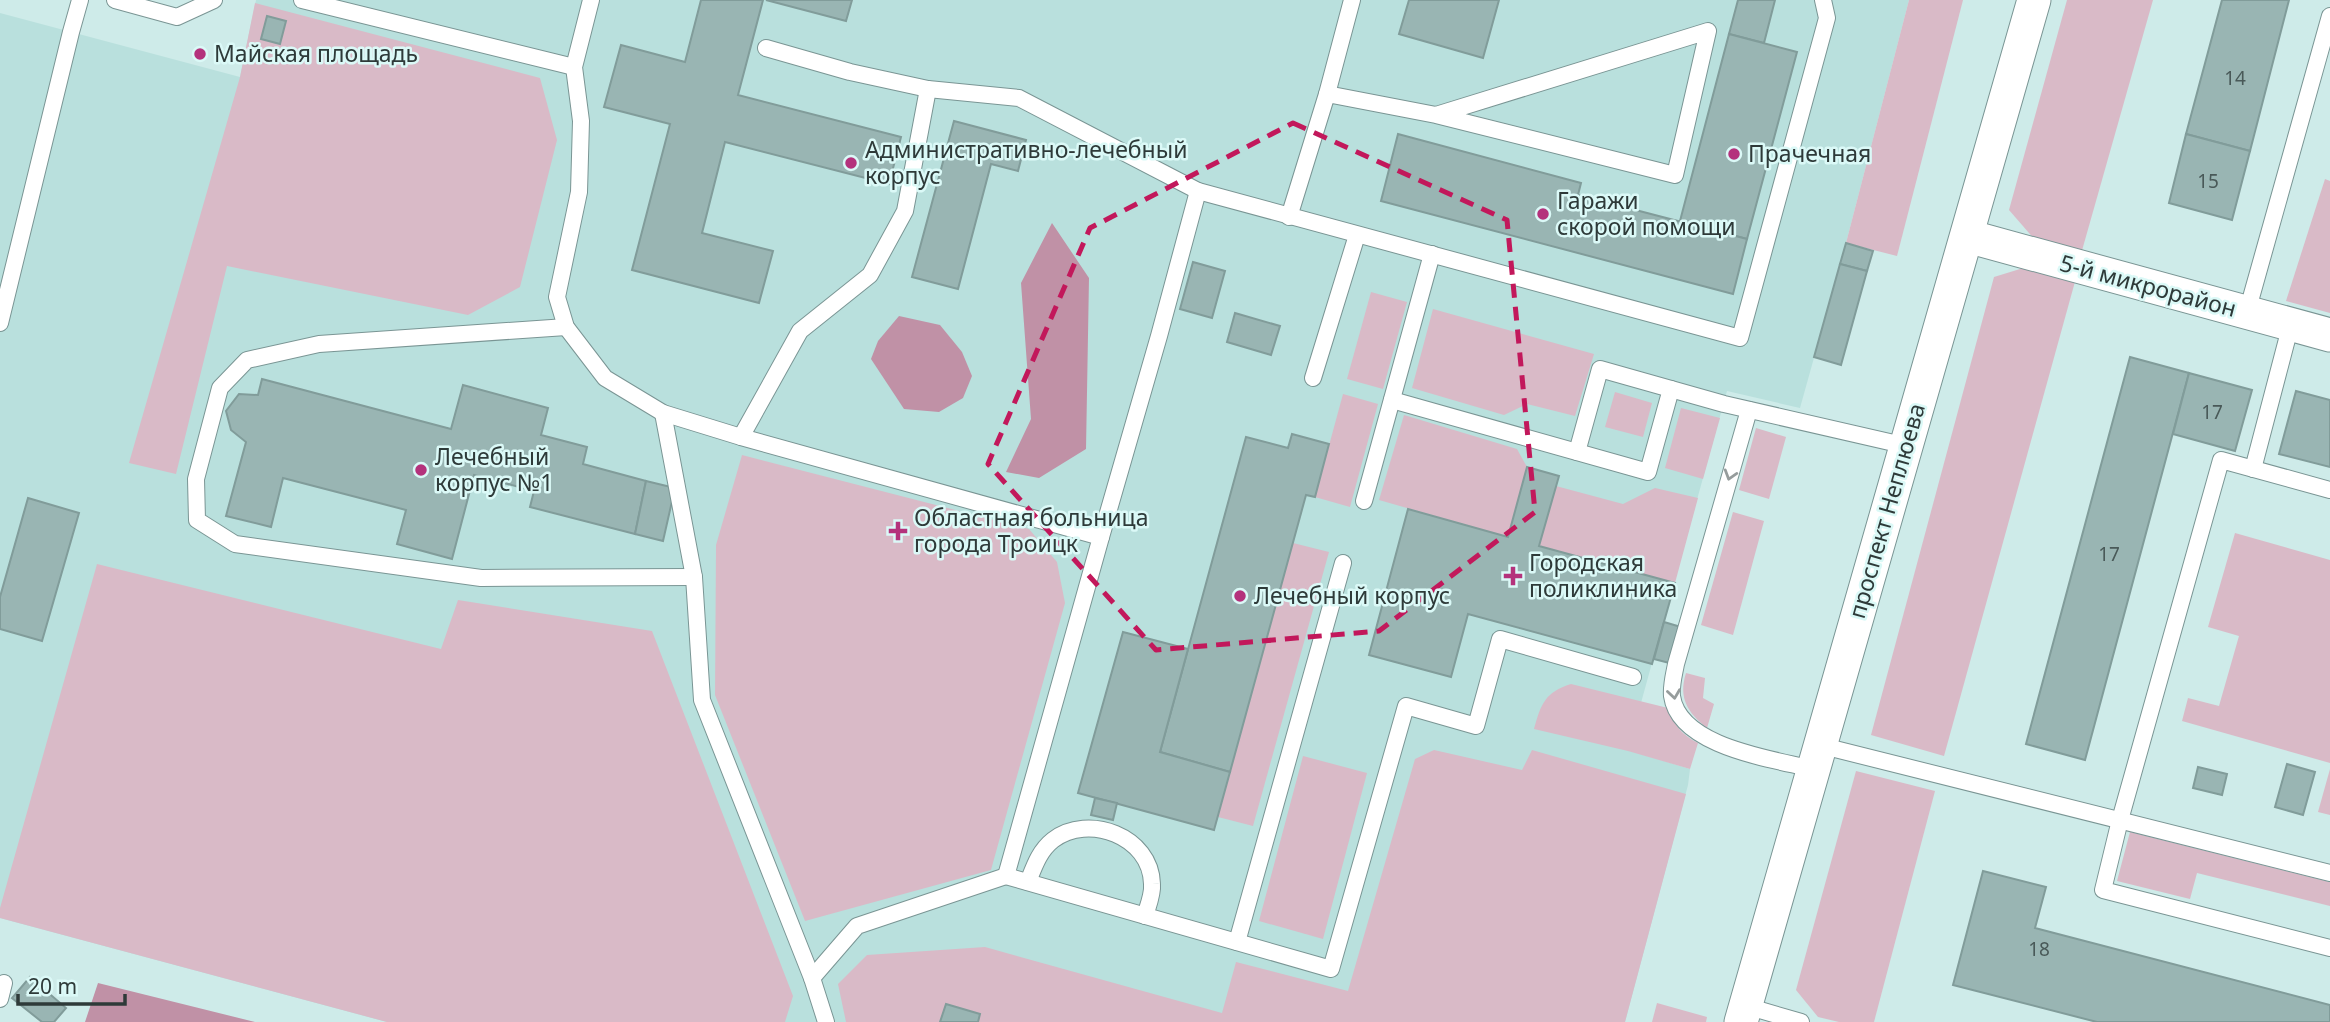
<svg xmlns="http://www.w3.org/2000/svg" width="2330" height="1022" viewBox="0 0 2330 1022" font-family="'Noto Sans',sans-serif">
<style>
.built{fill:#b9e0dd}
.green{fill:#d9bac7}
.forest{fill:#c091a6}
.building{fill:#99b5b3;stroke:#819c9a;stroke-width:2}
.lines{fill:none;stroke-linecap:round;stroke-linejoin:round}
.service-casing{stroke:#7a9594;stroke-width:18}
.minor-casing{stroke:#7a9594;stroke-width:35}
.service{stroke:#fff;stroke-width:16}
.minor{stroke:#fff;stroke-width:33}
.oneway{stroke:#969c9c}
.marked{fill:none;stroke:#c2185b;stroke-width:5;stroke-dasharray:14 9;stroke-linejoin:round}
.poi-dot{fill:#b4327c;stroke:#dbf9f7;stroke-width:2.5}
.labels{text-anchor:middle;stroke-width:5;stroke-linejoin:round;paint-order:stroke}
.number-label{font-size:19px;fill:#495958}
.poi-label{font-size:23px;fill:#2e3a39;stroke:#dbf9f7;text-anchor:start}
.street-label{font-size:23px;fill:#2e3a39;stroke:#dbf9f7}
</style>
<rect width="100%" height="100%" fill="#ceebe9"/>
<path class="built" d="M 256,0 L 1909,0 L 1846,243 L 1800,408 L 1727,391 L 1628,750 L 1690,769 L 1688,785 L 1625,1022 L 387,1022 L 0,918 L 0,13 L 240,77 Z"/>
<g class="green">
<path d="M 1909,0 L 1963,0 L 1897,256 L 1846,243 Z"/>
<path d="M 2067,0 L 2153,0 L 2081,254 L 2035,240 L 2009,210 Z"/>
<path d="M 255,3 L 540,78 L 557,140 L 520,287 L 468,315 L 227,266 L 176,474 L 129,463 L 240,77 Z"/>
<path d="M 2325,179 L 2330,181 L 2330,313 L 2286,301 Z"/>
<path d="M 2033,265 L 2076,278 L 1944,756 L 1871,735 L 1994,277 Z"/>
<path d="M 1371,292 L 1407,302 L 1383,389 L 1347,379 Z"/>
<path d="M 1433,309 L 1594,354 L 1575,416 L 1527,404 L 1504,415 L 1412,388 Z"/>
<path d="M 1615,392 L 1652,403 L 1643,437 L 1605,427 Z"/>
<path d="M 1343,394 L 1378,404 L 1350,507 L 1315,497 Z"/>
<path d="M 1681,408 L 1720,418 L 1703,479 L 1665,468 Z"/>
<path d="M 1404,415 L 1517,449 L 1527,467 L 1508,537 L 1379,500 Z"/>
<path d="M 1756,428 L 1786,437 L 1769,499 L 1739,490 Z"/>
<path d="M 742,455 L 1029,529 L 1057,562 L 1065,603 L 991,870 L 805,921 L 715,695 L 716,545 Z"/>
<path d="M 1556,486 L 1623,504 L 1655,488 L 1698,498 L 1675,583 L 1539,546 Z"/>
<path d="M 1733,512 L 1764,521 L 1733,635 L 1701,625 Z"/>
<path d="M 2235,533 L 2330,560 L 2330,763 L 2182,721 L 2188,698 L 2219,706 L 2239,636 L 2208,627 Z"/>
<path d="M 1293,543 L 1329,552 L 1253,826 L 1218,817 Z"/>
<path d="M 97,564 L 441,649 L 458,600 L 652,631 L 793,996 L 785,1022 L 387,1022 L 0,918 L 0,908 Z"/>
<path d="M 1686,673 L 1705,678 L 1703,698 L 1714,704 L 1707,728 C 1688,713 1678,698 1686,673 Z"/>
<path d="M 1571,684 L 1668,708 C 1674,725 1682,735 1698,743 L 1690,769 L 1628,751 L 1534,729 C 1541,704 1545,692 1571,684 Z"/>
<path d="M 1434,750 L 1522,770 L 1532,750 L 1686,794 L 1625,1022 L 846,1022 L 838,984 L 867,955 L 985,947 L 1222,1013 L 1236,962 L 1348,991 L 1415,759 Z"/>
<path d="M 1303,756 L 1367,773 L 1323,939 L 1259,921 Z"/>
<path d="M 2330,769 L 2330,815 L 2318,812 Z"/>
<path d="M 1856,771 L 1935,791 L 1874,1022 L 1839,1022 L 1818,1017 L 1796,990 Z"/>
<path d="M 2130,832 L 2330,882 L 2330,906 L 2197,873 L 2190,899 L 2117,881 Z"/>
<path d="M 1657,1003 L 1707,1017 L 1706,1022 L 1652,1022 Z"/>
</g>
<g class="forest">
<path d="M 1052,223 L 1089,278 L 1086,449 L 1039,478 L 1006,472 L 1031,419 L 1021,283 Z"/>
<path d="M 899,316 L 940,325 L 962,352 L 972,376 L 963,398 L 939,412 L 904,409 L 871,359 L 878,341 Z"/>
<path d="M 98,983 L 255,1022 L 85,1022 Z"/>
</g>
<g class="building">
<path d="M 701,0 L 763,0 L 738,95 L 901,137 L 889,184 L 725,142 L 702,233 L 773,251 L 759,303 L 632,270 L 670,124 L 604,107 L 621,45 L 685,62 Z"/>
<path d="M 766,0 L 852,0 L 846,21 Z"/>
<path d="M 1409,0 L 1499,0 L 1483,58 L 1399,34 Z"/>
<path d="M 1738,0 L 1775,0 L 1764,43 L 1729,34 Z"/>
<path d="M 2222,0 L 2289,0 L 2250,151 L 2186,134 Z"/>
<path d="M 267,16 L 286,21 L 280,44 L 261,39 Z"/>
<path d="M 1729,34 L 1797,52 L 1747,239 L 1680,221 Z"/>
<path d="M 954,121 L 1026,140 L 1018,171 L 991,164 L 958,289 L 912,277 Z"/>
<path d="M 1398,134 L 1581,183 L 1578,195 L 1747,239 L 1733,294 L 1381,201 Z"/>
<path d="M 2186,134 L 2250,151 L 2232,220 L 2169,203 Z"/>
<path d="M 1846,243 L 1873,251 L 1867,271 L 1840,264 Z"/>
<path d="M 1193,262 L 1225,271 L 1212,318 L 1180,309 Z"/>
<path d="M 1840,264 L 1867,271 L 1841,365 L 1814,357 Z"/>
<path d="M 1235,313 L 1280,326 L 1271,355 L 1227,342 Z"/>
<path d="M 2130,357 L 2189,373 L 2085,760 L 2026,744 Z"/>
<path d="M 2189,373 L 2252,390 L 2235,451 L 2173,434 Z"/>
<path d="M 262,379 L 451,429 L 463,385 L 548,408 L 541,435 L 587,447 L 583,464 L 646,481 L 635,534 L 530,507 L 534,491 L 474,475 L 452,559 L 397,544 L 406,510 L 283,478 L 271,527 L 226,516 L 246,442 L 231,430 L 226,411 L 239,394 L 258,395 Z"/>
<path d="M 2296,391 L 2330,400 L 2330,467 L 2279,454 Z"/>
<path d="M 1292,434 L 1329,444 L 1315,497 L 1306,495 L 1230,772 L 1160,752 L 1246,437 L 1288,448 Z"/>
<path d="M 1527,467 L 1559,476 L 1539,546 L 1675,583 L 1652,664 L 1468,614 L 1451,677 L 1369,655 L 1408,509 L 1508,537 Z"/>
<path d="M 646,481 L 675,488 L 663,541 L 635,534 Z"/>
<path d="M 28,498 L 79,513 L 42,641 L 0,629 L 0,597 Z"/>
<path d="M 1664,622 L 1691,630 L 1681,666 L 1654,659 Z"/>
<path d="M 1123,632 L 1188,649 L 1160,752 L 1230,772 L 1214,830 L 1078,793 Z"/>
<path d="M 2287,764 L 2315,772 L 2303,815 L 2275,807 Z"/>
<path d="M 2198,767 L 2227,774 L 2222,795 L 2193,788 Z"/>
<path d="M 1095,798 L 1117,803 L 1113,820 L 1091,815 Z"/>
<path d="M 1983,871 L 2046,887 L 2035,928 L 2330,1005 L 2330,1022 L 2097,1022 L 1953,985 Z"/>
<path d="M 30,977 L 66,1008 L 54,1022 L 42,1022 L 12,998 Z"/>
<path d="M 946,1004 L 980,1014 L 978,1022 L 940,1022 Z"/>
</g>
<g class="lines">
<defs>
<g id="service">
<path d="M 115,0 L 177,17 L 214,0"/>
<path d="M 302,0 L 574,67"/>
<path d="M 591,0 L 574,67 L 581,121 L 579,192 L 557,297 L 566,327 L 605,378 L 663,413 L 741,437 L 1101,537 L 1006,876 L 1331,969 L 1406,706 L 1476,726 L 1500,639 L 1633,677"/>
<path d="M 766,48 L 850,72 L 928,89 L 1019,98 L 1198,191 L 1740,338 L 1827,18 L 1823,0"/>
<path d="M 1327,94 L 1352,0"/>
<path d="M 1289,217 L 1327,94 L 1436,115 L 1675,175 L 1708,31 L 1436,115"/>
<path d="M 2247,312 L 2330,16"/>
<path d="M 0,323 L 71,32 L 80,0"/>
<path d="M 566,327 L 319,344 L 247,360 L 220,388 L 196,479 L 197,520 L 235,544 L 481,578 L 694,577"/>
<path d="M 1313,378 L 1357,235"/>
<path d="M 1392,400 L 1648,472 L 1671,389"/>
<path d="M 1749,410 L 1676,664 C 1674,675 1671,685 1672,696 C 1679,747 1773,759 1813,769"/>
<path d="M 663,413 L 694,577 L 702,700 L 812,978 L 826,1022"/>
<path d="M 741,437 L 800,331 L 870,275 L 905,211 L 928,89"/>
<path d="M 1577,452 L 1600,369 L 1724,404 L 1907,446"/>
<path d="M 2253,469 L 2291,324"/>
<path d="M 2330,490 L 2221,460 L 2120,820 L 2103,890 L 2330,948"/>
<path d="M 1364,501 L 1432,254"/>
<path d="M 1101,537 L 1159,336 L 1198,191"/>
<path d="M 1819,745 L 2330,873"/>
<path d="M 1028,882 C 1034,867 1039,851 1053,840 C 1088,813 1151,836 1152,884 C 1153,894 1148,906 1145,916"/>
<path d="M 1237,942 L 1343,563"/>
<path d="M 812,978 L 857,926 L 1006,876"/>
<path d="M 0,999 L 4,983"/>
<path d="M 1746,1006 L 1801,1022"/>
</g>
<g id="minor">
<path d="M 1967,236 L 2330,335"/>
<path d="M 1741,1022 L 2034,0"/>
</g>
</defs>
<use href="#service" class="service-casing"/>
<use href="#minor" class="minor-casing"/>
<use href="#service" class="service"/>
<use href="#minor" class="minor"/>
</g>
<defs><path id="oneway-chevron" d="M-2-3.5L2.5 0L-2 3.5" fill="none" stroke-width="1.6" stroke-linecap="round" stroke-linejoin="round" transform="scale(1.75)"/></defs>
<g class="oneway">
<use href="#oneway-chevron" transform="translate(1730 475) rotate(107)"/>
<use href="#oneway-chevron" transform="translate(1674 694) rotate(82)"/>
</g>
<path class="marked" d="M 1293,123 L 1507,220 L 1535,512 L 1379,631 L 1156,650 L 988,464 L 1090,228 Z"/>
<g class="poi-dot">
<circle cx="200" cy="54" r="7"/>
<circle cx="1734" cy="154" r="7"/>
<circle cx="851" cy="163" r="7"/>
<circle cx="1543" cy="214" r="7"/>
<circle cx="421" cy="470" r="7"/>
<path d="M894.5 520.5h7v7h7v7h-7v7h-7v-7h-7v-7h7z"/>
<path d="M1509.5 565.5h7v7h7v7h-7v7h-7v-7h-7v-7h7z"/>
<circle cx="1240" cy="596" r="7"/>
</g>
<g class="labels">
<g class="number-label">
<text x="2235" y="85">14</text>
<text x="2208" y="188">15</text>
<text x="2212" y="419">17</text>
<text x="2109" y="561">17</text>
<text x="2039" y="956">18</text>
</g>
<g class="poi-label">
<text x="214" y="62">Майская площадь</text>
<text x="865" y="158">Административно-лечебный<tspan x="865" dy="26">корпус</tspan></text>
<text x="1748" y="162">Прачечная</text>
<text x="1557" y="209">Гаражи<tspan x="1557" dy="26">скорой помощи</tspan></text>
<text x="435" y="465">Лечебный<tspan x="435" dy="26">корпус №1</tspan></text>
<text x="914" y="526">Областная больница<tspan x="914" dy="26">города Троицк</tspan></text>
<text x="1529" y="571">Городская<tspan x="1529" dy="26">поликлиника</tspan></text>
<text x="1254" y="604">Лечебный корпус</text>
</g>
<g class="street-label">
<text transform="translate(2148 286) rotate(15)" y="8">5-й микрорайон</text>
<text transform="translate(1887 511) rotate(-74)" y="8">проспект Неплюева</text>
</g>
</g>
<path d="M18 994v10h107v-10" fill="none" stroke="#2e3a39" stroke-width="3.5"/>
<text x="28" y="994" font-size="21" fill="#2e3a39" stroke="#dbf9f7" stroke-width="5" paint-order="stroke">20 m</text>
</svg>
